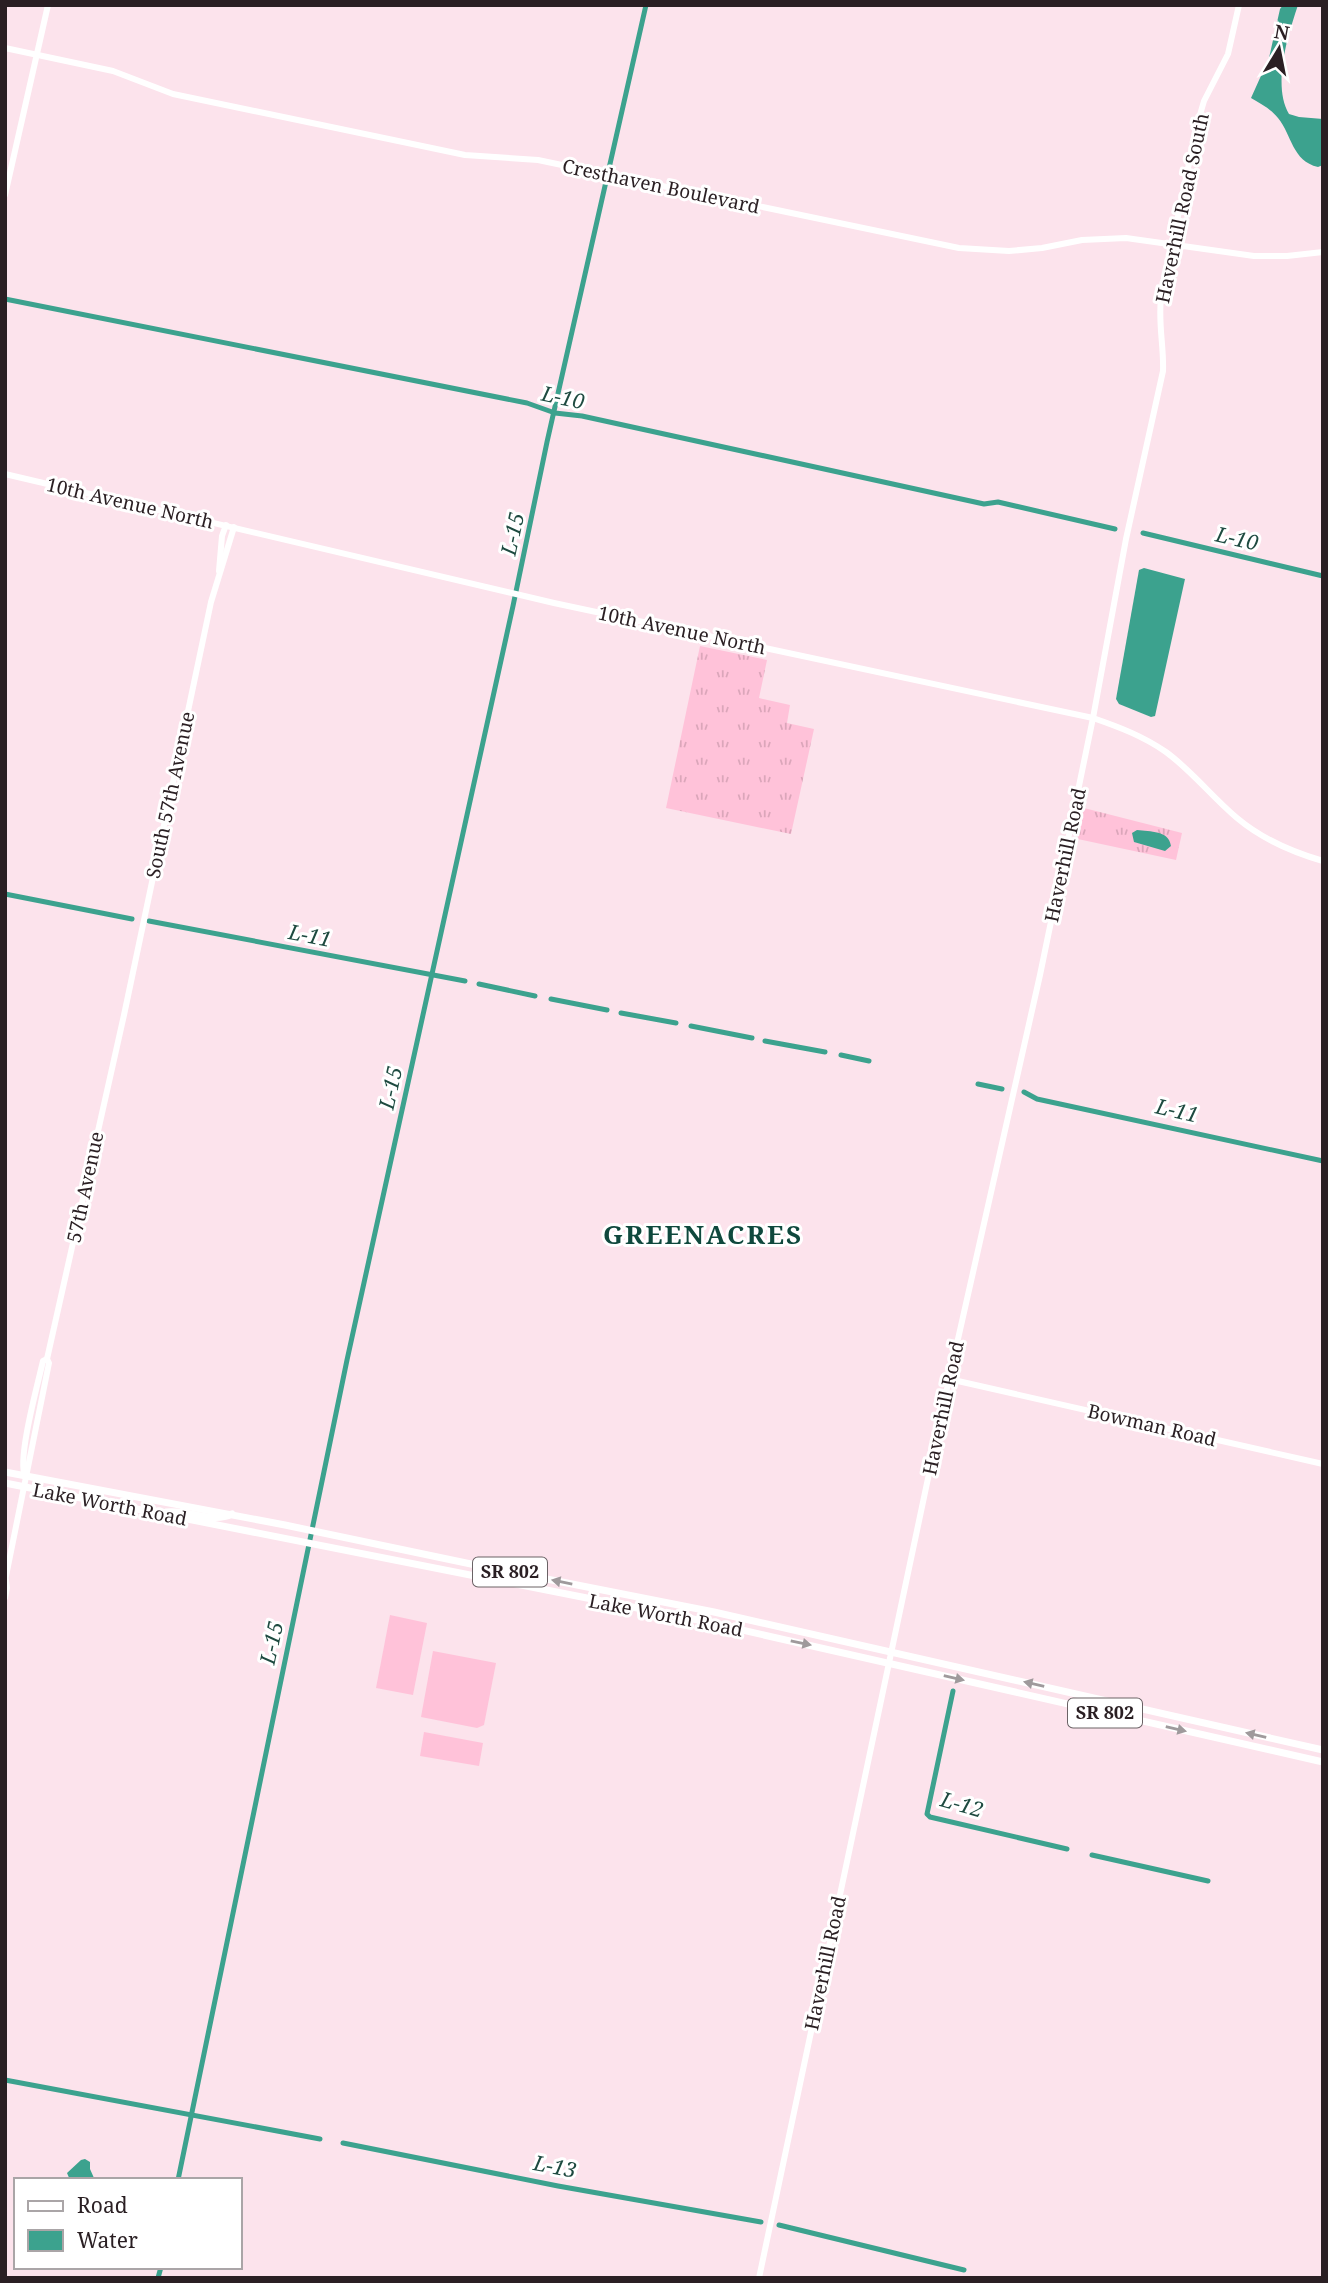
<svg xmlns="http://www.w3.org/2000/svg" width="1328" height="2283" viewBox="0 0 1328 2283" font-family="'Noto Serif',serif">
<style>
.grass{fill:url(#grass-tufts)}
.pitch{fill:#ffc2d9}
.water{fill:#3ca28e}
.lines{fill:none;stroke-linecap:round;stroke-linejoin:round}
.canal{stroke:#3ca28e;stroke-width:5}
.secondary{stroke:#fff;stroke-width:6}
.primary{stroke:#fff;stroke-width:7}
.oneway{fill:#9f9a9c}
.labels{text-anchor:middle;stroke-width:6;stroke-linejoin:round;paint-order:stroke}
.shield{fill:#fff;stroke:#6a6265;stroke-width:2}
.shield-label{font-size:18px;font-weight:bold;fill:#2a1f23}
.street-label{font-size:19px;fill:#2a1f23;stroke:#fff}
.water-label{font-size:21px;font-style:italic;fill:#1e4a40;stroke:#fff}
.district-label{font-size:26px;font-weight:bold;letter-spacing:2px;fill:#0f483d;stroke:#fff}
</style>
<defs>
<pattern id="grass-tufts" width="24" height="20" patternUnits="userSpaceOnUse" patternTransform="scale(1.75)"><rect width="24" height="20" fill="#ffc2d9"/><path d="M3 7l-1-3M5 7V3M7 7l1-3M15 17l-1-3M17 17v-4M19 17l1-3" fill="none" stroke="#dba6ba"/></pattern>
</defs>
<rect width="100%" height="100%" fill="#fce3ec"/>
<g class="grass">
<path d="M 700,646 L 767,660 L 759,698 L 790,705 L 787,723 L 814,729 L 791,834 L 666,808 Z"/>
<path d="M 1084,808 L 1182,833 L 1176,860 L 1073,838 L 1078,813 Z"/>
</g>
<g class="pitch">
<path d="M 390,1615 L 427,1623 L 413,1695 L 376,1688 Z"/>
<path d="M 433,1651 L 496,1663 L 484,1725 L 477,1728 L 421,1717 Z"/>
<path d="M 424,1732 L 483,1743 L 479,1766 L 420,1756 Z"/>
</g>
<g class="water">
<path d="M 1283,5 L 1298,5 C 1288,35 1272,85 1289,114 L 1299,117 L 1323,119 L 1323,165 L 1318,167 C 1292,161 1292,135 1278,118 C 1270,108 1261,104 1251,98 L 1269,58 L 1280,9 Z"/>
<path d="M 1144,568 L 1185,579 L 1155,716 L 1151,717 L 1119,704 L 1116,699 L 1139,570 Z"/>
<path d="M 1137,830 C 1150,832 1169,830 1171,846 L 1165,851 L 1134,842 L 1132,833 Z"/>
<path d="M 85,2159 L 90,2162 L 90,2169 L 94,2178 L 70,2180 L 67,2173 L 81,2160 Z"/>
</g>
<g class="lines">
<g class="canal">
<path d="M 5,299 L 527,403 L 555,413 L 582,416 L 984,504 L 998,502 L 1115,529"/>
<path d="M 1143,533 L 1323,576"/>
<path d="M 5,894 L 132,919"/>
<path d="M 149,921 L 465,981"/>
<path d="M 479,984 L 535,996"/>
<path d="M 551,999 L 607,1010"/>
<path d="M 621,1013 L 676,1023"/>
<path d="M 691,1026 L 752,1038"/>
<path d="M 765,1041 L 825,1052"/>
<path d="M 841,1055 L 869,1061"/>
<path d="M 978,1084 L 1002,1089"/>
<path d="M 1024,1092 L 1037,1099 L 1323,1161"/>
<path d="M 953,1691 L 927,1814 L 930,1817 L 1067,1849"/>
<path d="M 1092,1855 L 1208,1881"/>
<path d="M 5,2080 L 320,2139"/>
<path d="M 343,2143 L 558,2186 L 761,2222"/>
<path d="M 178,2180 L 347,1360 L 513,606 L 547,442 L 646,5"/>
<path d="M 779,2225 L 964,2270"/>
<path d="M 158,2278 L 161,2267"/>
</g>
<g class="secondary">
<path d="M 5,48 L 113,71 L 173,94 L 403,142 L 465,155 L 538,160 L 959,248 L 1009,251 L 1042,248 L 1082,240 L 1126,238 L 1254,256 L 1287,256 L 1323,252"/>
<path d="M 5,195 L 48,5"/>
<path d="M 5,474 L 554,603 L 1093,718 C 1119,727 1143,736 1166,752 C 1192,771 1212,797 1237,818 C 1262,839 1292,852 1323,861"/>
<path d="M 219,571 L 222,536 L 226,525"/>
<path d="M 949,1379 L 1323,1464"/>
<path d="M 25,1476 C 17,1459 38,1383 43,1361 L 47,1359"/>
<path d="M 5,1581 L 49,1363 L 47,1359 L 124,1015 L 211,602 L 234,527"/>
<path d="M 5,1598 L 7,1588 L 6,1580"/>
<path d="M 759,2278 L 949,1379 L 1040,975 L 1093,718 L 1126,539 L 1163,371 C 1164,347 1158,323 1161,298 L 1197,125 L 1204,101 L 1228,54 L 1239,5"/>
</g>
<g class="primary">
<path d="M 5,1472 L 285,1525 L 471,1564 L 714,1612 L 1323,1750"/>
<path d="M 5,1483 L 698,1620 L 1323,1762"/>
<path d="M 166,1512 C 189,1509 211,1524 232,1514"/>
<path d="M 497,1577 L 509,1578 L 521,1574"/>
</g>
</g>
<defs><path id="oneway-solid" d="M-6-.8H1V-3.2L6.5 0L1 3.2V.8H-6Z" transform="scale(1.75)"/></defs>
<g class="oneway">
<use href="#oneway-solid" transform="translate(562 1582) rotate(-169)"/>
<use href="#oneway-solid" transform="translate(801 1643) rotate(12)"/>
<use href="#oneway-solid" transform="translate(954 1678) rotate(13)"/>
<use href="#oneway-solid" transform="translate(1034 1684) rotate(-167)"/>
<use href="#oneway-solid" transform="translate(1176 1729) rotate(13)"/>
<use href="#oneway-solid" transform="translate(1256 1735) rotate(-167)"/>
</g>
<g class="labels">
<g class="shield">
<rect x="473" y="1557.5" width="74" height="29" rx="5"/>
<rect x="1068" y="1698.5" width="74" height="29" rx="5"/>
</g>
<g class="shield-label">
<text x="510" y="1578">SR 802</text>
<text x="1105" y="1719">SR 802</text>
</g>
<g class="street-label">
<text transform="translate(661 186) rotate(12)" y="7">Cresthaven Boulevard</text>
<text transform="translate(1182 208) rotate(-78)" y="7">Haverhill Road South</text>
<text transform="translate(130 503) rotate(13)" y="7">10th Avenue North</text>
<text transform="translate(682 630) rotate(12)" y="7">10th Avenue North</text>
<text transform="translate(170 795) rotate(-78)" y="7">South 57th Avenue</text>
<text transform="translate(1065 855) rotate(-78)" y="7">Haverhill Road</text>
<text transform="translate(85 1187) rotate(-78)" y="7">57th Avenue</text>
<text transform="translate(943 1408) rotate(-78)" y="7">Haverhill Road</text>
<text transform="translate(1152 1425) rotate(13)" y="7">Bowman Road</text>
<text transform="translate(110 1504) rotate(11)" y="7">Lake Worth Road</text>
<text transform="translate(666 1615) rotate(11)" y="7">Lake Worth Road</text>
<text transform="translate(825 1963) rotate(-78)" y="7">Haverhill Road</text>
</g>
<g class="water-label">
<text transform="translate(563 398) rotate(12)" y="7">L-10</text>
<text transform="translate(513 534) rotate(-78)" y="7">L-15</text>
<text transform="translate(1237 539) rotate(13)" y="7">L-10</text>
<text transform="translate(310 936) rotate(11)" y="7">L-11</text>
<text transform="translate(391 1088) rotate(-78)" y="7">L-15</text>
<text transform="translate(1177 1111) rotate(13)" y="7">L-11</text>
<text transform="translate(272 1643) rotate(-78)" y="7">L-15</text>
<text transform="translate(962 1805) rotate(16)" y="7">L-12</text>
<text transform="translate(555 2167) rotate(11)" y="7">L-13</text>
</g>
<g class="district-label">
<text x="703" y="1244">GREENACRES</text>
</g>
</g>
<rect width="1328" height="2283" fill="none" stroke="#2a1f23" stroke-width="14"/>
<rect x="14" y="2178" width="228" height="91" fill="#ffffff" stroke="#aaa5a7" stroke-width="2"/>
<rect x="28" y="2201" width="35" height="10" fill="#ffffff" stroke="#aaa5a7" stroke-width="2"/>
<text x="77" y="2213" font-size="21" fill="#2a1f23">Road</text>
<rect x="28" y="2230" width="35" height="21" fill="#3ca28e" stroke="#aaa5a7" stroke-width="2"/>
<text x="77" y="2248" font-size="21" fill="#2a1f23">Water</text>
<g transform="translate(1279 49) rotate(10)" stroke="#ffffff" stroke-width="5" paint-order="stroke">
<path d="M0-5L12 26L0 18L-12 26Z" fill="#2a1f23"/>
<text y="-10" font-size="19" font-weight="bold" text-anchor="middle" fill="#2a1f23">N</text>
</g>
</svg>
